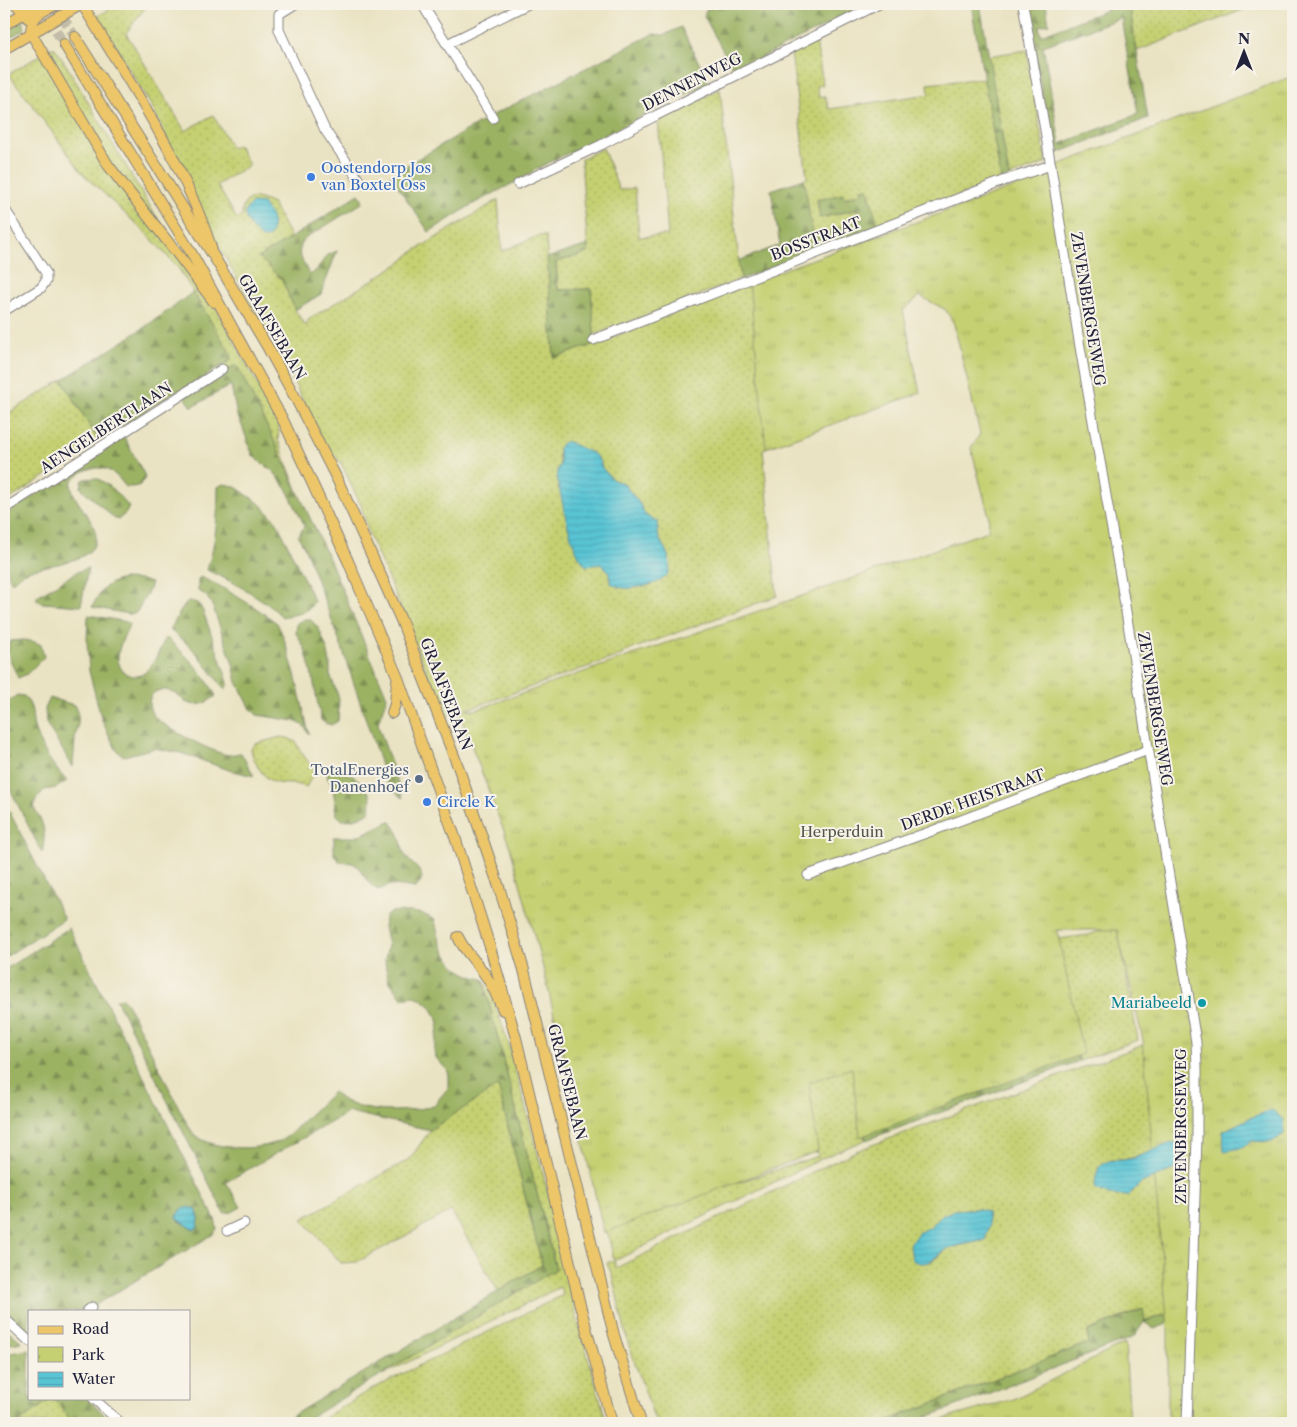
<svg xmlns="http://www.w3.org/2000/svg" width="1297" height="1427" viewBox="0 0 1297 1427" font-family="'Libre Caslon Text',serif">
<style>
.grass{fill:url(#grass-dots);stroke:#737956;fill-rule:evenodd}
.forest{fill:url(#forest-firs);stroke:#5e6a4f;fill-rule:evenodd}
.park{fill:url(#park-tufts);stroke:#737956}
.water{fill:url(#water-rules);stroke:#3e7388}
.lines{fill:none;stroke-linecap:round;stroke-linejoin:round}
.major-tunnel{stroke:#c2bca8;stroke-width:10;stroke-dasharray:10 5;stroke-linecap:butt}
.minor-casing{stroke:#86827f;stroke-width:11}
.major-casing{stroke:#86827f;stroke-width:12}
.minor{stroke:#fff;stroke-width:9}
.major{stroke:#ecc669;stroke-width:10}
.shop-dot{fill:#3f7fe0;stroke:#f7f3e8;stroke-width:2}
.service-dot{fill:#5c6f8a;stroke:#f7f3e8;stroke-width:2}
.culture-dot{fill:#0f9aa8;stroke:#f7f3e8;stroke-width:2}
.labels{text-anchor:middle;stroke-width:4;stroke-linejoin:round;paint-order:stroke}
.street-label{font-size:15px;fill:#22223b;stroke:#f7f3e8}
.shop-label{font-size:15px;fill:#366cbe;stroke:#f7f3e8;text-anchor:start}
.service-label{font-size:15px;fill:#4e5e75;stroke:#f7f3e8;text-anchor:end}
.park-label{font-size:15px;fill:#53564b;stroke:#f7f3e8}
.culture-label{font-size:15px;fill:#0d838f;stroke:#f7f3e8;text-anchor:end}
</style>
<defs>
<pattern id="grass-dots" width="8" height="8" patternUnits="userSpaceOnUse" patternTransform="scale(1.25)"><rect width="8" height="8" fill="#c4d071"/><path d="M2 2h.1M6 6h.1" fill="none" stroke="#a8b263" stroke-width="1.8" stroke-linecap="round"/></pattern>
<pattern id="forest-firs" width="22" height="20" patternUnits="userSpaceOnUse" patternTransform="scale(1.25)"><rect width="22" height="20" fill="#9bb263"/><path d="M5 1l3.5 6h-7zM16 11l3.5 6h-7z" fill="#7e9053"/></pattern>
<pattern id="park-tufts" width="24" height="20" patternUnits="userSpaceOnUse" patternTransform="scale(1.25)"><rect width="24" height="20" fill="#c4d071"/><path d="M3 7l-1-3M5 7V3M7 7l1-3M15 17l-1-3M17 17v-4M19 17l1-3" fill="none" stroke="#a8b263"/></pattern>
<pattern id="water-rules" width="6" height="5" patternUnits="userSpaceOnUse" patternTransform="scale(1.25)"><rect width="6" height="5" fill="#59c4d4"/><path d="M0 2.5h6" fill="none" stroke="#4da8b7"/></pattern>
</defs>
<rect width="100%" height="100%" fill="#f7f3e8"/>
<filter id="ink" filterUnits="userSpaceOnUse"><feTurbulence type="fractalNoise" baseFrequency=".02" numOctaves="2"/><feDisplacementMap in="SourceGraphic" scale="10" xChannelSelector="R" yChannelSelector="G"/><feConvolveMatrix kernelMatrix="1 2 1 2 8 2 1 2 1" color-interpolation-filters="sRGB"/></filter>
<filter id="wash" filterUnits="userSpaceOnUse"><feTurbulence type="fractalNoise" baseFrequency=".0096" numOctaves="4" result="noise"/><feDisplacementMap in="SourceGraphic" scale="20" xChannelSelector="R" yChannelSelector="G"/><feGaussianBlur stdDeviation="1.12" result="paint"/><feColorMatrix in="noise" values="0 0 0 0 0 0 0 0 0 0 0 0 0 0 0 0 0 1.4 0 .05"/><feComposite in="paint" operator="in"/></filter>
<g filter="url(#wash)">
<rect width="100%" height="100%" fill="#eae3c3"/>
<g class="grass">
<path d="M 118,4 L 148,4 L 126,33 L 185,131 L 213,115 L 232,148 L 238,145 L 249,165 L 217,185 L 237,219 L 242,216 C 241,208 246,197 256,198 C 262,199 268,202 273,204 L 291,238 L 259,257 L 282,280 L 295,310 L 306,326 L 309,319 L 400,263 L 411,253 L 498,200 L 502,251 L 538,236 L 546,236 L 554,358 L 616,336 L 876,235 L 887,305 L 832,424 L 763,449 L 777,596 L 624,652 L 624,654 L 445,717 L 400,606 L 369,535 L 361,506 L 341,463 L 324,443 L 282,358 L 205,222 L 153,109 L 100,20 L 98,16 ZM 558,452 L 592,453 L 596,456 L 600,462 L 602,468 L 613,480 L 623,483 L 639,503 L 646,516 L 658,522 L 658,536 L 669,558 L 611,583 L 608,570 L 601,564 L 594,564 L 559,488 L 557,471 L 560,465 Z"/>
<path d="M 1129,4 L 1258,4 L 1137,51 Z"/>
<path d="M 816,41 L 823,85 L 817,86 L 819,97 L 825,96 L 829,109 L 929,94 L 928,84 L 984,78 L 1001,180 L 878,226 L 862,193 L 844,198 L 843,194 L 817,200 L 820,218 L 858,209 L 861,220 L 812,238 L 804,179 L 807,177 L 791,53 Z"/>
<path d="M 52,48 L 55,48 L 66,65 L 151,208 L 215,306 L 259,387 L 279,428 L 278,440 L 301,500 L 271,434 L 234,366 L 226,370 L 223,365 L 230,360 L 231,355 L 179,269 L 149,236 L 83,174 L 9,74 Z"/>
<path d="M 1027,50 L 1046,163 L 1009,177 L 988,56 Z"/>
<path d="M 720,89 L 741,279 L 594,335 L 591,289 L 558,290 L 556,262 L 588,253 L 581,159 L 603,148 L 619,190 L 635,188 L 639,237 L 668,235 L 658,120 Z"/>
<path d="M 62,380 L 99,441 L 4,503 L 4,416 Z"/>
<path d="M 280,737 L 288,738 L 296,742 L 301,752 L 315,771 L 306,787 C 285,779 274,792 258,767 C 255,761 252,756 251,749 L 255,744 Z"/>
<path d="M 1117,924 L 1138,1040 L 1079,1061 L 1077,1046 L 863,1123 L 865,1140 L 829,1155 L 614,1261 L 616,1268 L 856,1151 L 1181,1031 L 1183,1308 L 1144,1322 L 1142,1309 L 1088,1331 L 1088,1343 L 881,1423 L 656,1423 L 628,1343 L 612,1275 L 607,1263 L 614,1260 L 606,1226 L 818,1156 L 805,1076 L 1059,939 L 1089,935 ZM 1142,1155 L 1175,1170 L 1141,1183 L 1128,1196 L 1111,1160 L 1124,1160 ZM 967,1209 L 985,1240 L 949,1248 L 929,1263 L 918,1233 Z"/>
<path d="M 483,979 L 490,990 L 508,1042 L 542,1169 L 577,1318 L 607,1423 L 316,1423 L 363,1394 L 386,1382 L 563,1295 L 560,1287 L 382,1375 L 381,1374 L 556,1269 Z"/>
<path d="M 498,1085 L 542,1265 L 498,1291 L 451,1211 L 357,1262 L 341,1263 L 302,1219 L 410,1159 L 430,1130 Z"/>
<path d="M 52,1398 L 54,1398 L 73,1423 L 18,1423 Z"/>
</g>
<g class="forest">
<path d="M 718,4 L 869,4 L 734,71 L 704,16 L 706,10 Z"/>
<path d="M 971,4 L 980,4 L 1009,177 L 1001,180 Z"/>
<path d="M 1026,4 L 1046,4 L 1049,24 L 1039,26 L 1041,35 L 1107,10 L 1106,4 L 1129,4 L 1148,118 L 1053,155 ZM 1121,18 L 1138,114 L 1060,144 L 1043,46 Z"/>
<path d="M 23,20 L 25,29 L 4,41 L 4,31 Z"/>
<path d="M 681,27 L 709,83 L 536,169 L 521,179 L 473,204 L 429,232 L 390,175 L 495,114 L 653,34 L 664,35 Z"/>
<path d="M 804,179 L 813,238 L 861,219 L 857,209 L 820,218 L 817,200 L 843,194 L 845,198 L 862,193 L 861,189 L 868,188 L 878,226 L 741,279 L 738,261 L 780,245 L 771,190 Z"/>
<path d="M 359,194 L 362,198 L 362,203 L 306,238 L 302,242 L 299,253 L 309,275 L 317,270 L 326,256 L 337,251 L 321,294 L 295,310 L 282,280 L 259,257 L 291,238 Z"/>
<path d="M 588,245 L 588,253 L 556,262 L 558,290 L 591,289 L 595,344 L 554,358 L 547,258 Z"/>
<path d="M 193,292 L 228,349 L 231,355 L 231,360 L 190,386 L 174,392 L 99,441 L 62,380 C 107,352 152,324 193,292 Z"/>
<path d="M 234,366 L 237,366 L 271,434 L 331,563 L 387,697 L 378,722 L 379,728 L 403,798 C 387,788 384,779 380,762 L 343,651 L 305,548 L 298,536 L 305,526 L 286,488 L 274,472 L 253,456 L 241,423 L 237,416 L 231,385 L 192,407 L 185,397 Z"/>
<path d="M 124,437 L 145,476 C 143,487 136,487 126,487 C 121,481 114,471 105,469 C 93,465 77,472 71,483 C 71,504 106,526 93,547 C 82,564 46,564 28,571 C 22,573 17,578 12,582 C 3,570 4,531 4,515 Z"/>
<path d="M 96,478 C 110,484 119,496 129,507 L 126,513 L 119,519 L 115,519 L 81,488 L 82,481 L 85,479 Z"/>
<path d="M 223,484 L 234,486 L 259,503 L 277,522 L 314,601 C 308,615 295,614 282,617 C 265,598 230,581 207,570 C 216,541 218,517 218,487 Z"/>
<path d="M 88,568 L 81,606 L 43,603 L 37,600 L 37,596 L 77,572 Z"/>
<path d="M 200,577 L 218,585 L 256,608 L 277,623 L 283,636 L 295,674 L 309,734 L 304,726 L 295,721 L 257,715 L 251,709 L 237,682 L 233,664 L 212,605 L 206,595 L 198,591 L 198,580 Z"/>
<path d="M 125,579 L 142,580 L 151,583 L 148,592 L 136,613 L 129,614 L 92,607 C 100,591 107,581 125,579 Z"/>
<path d="M 189,601 L 198,603 L 203,611 L 225,673 L 228,683 L 225,690 L 199,656 L 189,645 L 170,630 L 183,607 Z"/>
<path d="M 89,615 L 127,622 L 129,624 C 126,635 118,645 118,657 C 118,664 121,671 127,674 C 148,685 158,652 165,639 L 168,639 C 186,655 205,674 216,696 C 209,701 200,707 191,704 C 184,703 179,694 172,692 C 166,689 155,689 151,696 C 147,703 150,712 155,717 C 164,727 216,755 230,755 C 233,755 237,753 241,753 L 254,776 L 229,770 L 181,753 L 154,748 L 124,756 L 117,751 L 102,721 L 89,671 L 87,641 L 88,617 Z"/>
<path d="M 305,619 L 310,619 L 319,629 L 328,652 L 330,664 L 330,675 L 339,698 L 338,721 L 331,725 L 325,723 L 321,720 L 313,679 L 305,649 L 296,633 L 297,623 Z"/>
<path d="M 24,640 L 35,642 L 41,645 L 44,657 L 27,674 L 18,678 C 14,667 3,652 11,641 Z"/>
<path d="M 17,695 L 24,696 C 36,710 30,715 35,730 C 40,747 54,768 67,781 L 56,788 L 44,790 C 41,794 36,798 35,803 C 33,811 38,814 41,821 C 46,831 44,842 42,853 L 4,777 L 4,705 Z"/>
<path d="M 50,698 L 74,705 C 82,719 77,725 75,739 C 74,748 74,758 73,767 L 46,723 L 45,709 Z"/>
<path d="M 334,769 C 348,772 364,780 370,795 C 372,799 370,806 370,811 C 362,818 352,820 342,820 L 336,814 L 333,785 L 328,779 L 327,775 L 328,771 Z"/>
<path d="M 4,801 L 64,919 L 4,958 Z"/>
<path d="M 390,821 C 394,826 398,831 400,838 C 402,843 402,849 404,853 C 408,864 434,874 415,888 C 407,887 398,885 391,885 C 385,886 381,891 376,889 C 366,884 363,867 352,863 C 348,862 343,863 340,862 L 334,855 L 334,837 L 356,837 Z"/>
<path d="M 391,912 C 410,912 417,910 435,920 C 438,939 446,963 465,973 C 470,976 477,978 483,979 L 556,1269 L 301,1423 L 287,1423 L 285,1420 L 542,1265 L 498,1086 L 430,1130 L 349,1112 L 226,1182 L 241,1207 L 232,1212 L 224,1213 L 116,999 L 122,998 L 127,1003 L 186,1122 C 189,1127 192,1132 195,1135 C 214,1151 265,1152 285,1138 C 292,1134 297,1127 302,1122 C 312,1112 323,1102 333,1092 C 338,1096 343,1101 349,1103 C 373,1114 408,1112 434,1106 L 436,1104 L 438,1100 L 449,1087 L 449,1075 L 447,1070 L 437,1059 L 434,1052 L 439,1022 L 435,1014 L 430,1006 L 422,999 L 415,996 L 402,998 L 389,981 L 386,968 L 385,960 L 388,945 L 384,927 L 385,917 Z"/>
<path d="M 69,928 L 215,1219 L 217,1229 L 212,1235 L 85,1311 L 29,1311 L 29,1334 L 4,1314 L 4,970 ZM 196,1209 L 199,1218 L 192,1230 L 187,1225 L 179,1221 Z"/>
<path d="M 1077,1046 L 1079,1061 L 866,1140 L 863,1122 Z"/>
<path d="M 1183,1308 L 1183,1318 L 1154,1329 L 1144,1322 L 1134,1337 L 912,1423 L 881,1423 L 1088,1343 L 1088,1331 L 1143,1309 L 1145,1322 Z"/>
<path d="M 4,1327 L 22,1342 L 4,1345 Z"/>
<path d="M 29,1350 L 29,1398 L 52,1398 L 18,1423 L 4,1423 L 4,1354 Z"/>
<path d="M 54,1398 L 86,1398 L 114,1423 L 73,1423 Z"/>
</g>
<g class="park">
<path d="M 1293,76 L 1293,1423 L 1168,1423 L 1168,1330 L 1143,1040 L 1117,930 L 1057,930 L 1083,1054 L 860,1137 L 852,1068 L 809,1082 L 818,1151 L 604,1233 L 544,971 L 510,847 L 458,710 L 475,710 L 988,531 L 989,517 L 971,448 L 980,434 L 954,324 L 946,310 L 920,296 L 903,310 L 920,393 L 766,448 L 749,282 L 1056,172 L 1055,166 Z"/>
<path d="M 1125,1343 L 1130,1423 L 930,1423 L 1014,1399 Z"/>
</g>
<g class="water">
<path d="M 253,203 L 263,204 C 272,217 275,221 270,237 C 266,238 265,239 261,237 C 256,235 244,219 245,213 C 246,209 249,206 253,203 Z"/>
<path d="M 566,441 L 592,453 L 596,456 L 600,462 L 602,468 L 613,480 L 623,483 L 639,503 L 646,516 L 658,522 C 658,527 657,533 659,537 C 660,542 664,546 666,551 C 676,573 665,582 644,586 C 630,588 624,591 611,583 L 608,570 L 601,564 L 586,566 C 570,548 565,511 559,488 C 558,483 556,476 557,471 C 558,468 560,466 560,463 C 561,454 554,448 566,441 Z"/>
<path d="M 1272,1110 L 1284,1120 L 1284,1134 L 1272,1142 L 1252,1141 L 1242,1148 L 1224,1151 L 1223,1131 L 1250,1118 Z"/>
<path d="M 1176,1142 L 1183,1150 L 1182,1166 L 1141,1183 L 1128,1196 L 1109,1195 L 1095,1188 C 1095,1181 1096,1171 1101,1165 C 1108,1159 1116,1161 1124,1160 C 1142,1158 1158,1146 1176,1142 Z"/>
<path d="M 189,1207 L 196,1209 L 199,1218 L 198,1227 L 194,1230 L 177,1218 C 177,1211 182,1209 189,1207 Z"/>
<path d="M 967,1209 L 980,1209 L 987,1212 L 989,1226 L 985,1240 C 974,1243 961,1244 950,1248 C 935,1253 930,1270 912,1260 L 910,1244 L 918,1233 L 930,1227 L 943,1215 L 954,1210 Z"/>
</g>
</g>
<g filter="url(#ink)">
<g class="lines">
<g class="major-tunnel">
<path d="M 55,4 L 75,37"/>
<path d="M 40,5 L 64,44"/>
</g>
<defs>
<g id="minor">
<path d="M 295,4 L 279,14 L 279,30 L 325,130 L 361,183"/>
<path d="M 422,4 L 493,118"/>
<path d="M 1023,4 L 1045,130 L 1080,347 L 1121,581 L 1196,1042 L 1197,1067 L 1197,1138 L 1187,1423"/>
<path d="M 447,44 L 528,4"/>
<path d="M 518,184 L 601,145 L 657,115 L 879,4"/>
<path d="M 4,208 L 46,273 L 46,281 L 41,288 L 4,311"/>
<path d="M 593,340 L 1006,180 L 1051,165"/>
<path d="M 4,509 L 222,369"/>
<path d="M 808,875 L 932,831 L 1148,750"/>
<path d="M 227,1231 L 244,1223"/>
<path d="M 87,1311 L 92,1307"/>
<path d="M 4,1318 L 29,1341"/>
<path d="M 93,1398 L 121,1423"/>
</g>
<g id="major">
<path d="M 16,4 L 28,18"/>
<path d="M 82,4 C 129,82 183,160 211,247"/>
<path d="M 4,25 L 40,4"/>
<path d="M 31,33 L 108,165 L 179,256 L 214,302"/>
<path d="M 31,33 C 31,14 42,12 57,4"/>
<path d="M 75,37 L 216,260 L 268,348 L 296,399 L 338,481 L 401,620 L 459,769 L 499,887 L 524,970 L 614,1335 L 641,1423"/>
<path d="M 64,44 L 192,254 L 284,422 L 348,561 L 398,678 L 455,837 L 490,947 L 516,1038 L 581,1309 L 612,1423"/>
<path d="M 4,49 L 82,4"/>
<path d="M 392,713 L 395,704 L 397,681"/>
<path d="M 458,937 C 465,952 474,959 483,972 C 492,983 497,997 503,1010"/>
</g>
</defs>
<use href="#minor" class="minor-casing"/>
<use href="#major" class="major-casing"/>
<use href="#minor" class="minor"/>
<use href="#major" class="major"/>
</g>
</g>
<g class="shop-dot">
<circle cx="311" cy="177" r="5"/>
<circle cx="427" cy="802" r="5"/>
</g>
<circle class="service-dot" cx="419" cy="779" r="5"/>
<circle class="culture-dot" cx="1202" cy="1003" r="5"/>
<g class="labels">
<g class="street-label">
<text transform="translate(692 82) rotate(-27)" y="5">DENNENWEG</text>
<text transform="translate(816 239) rotate(-21)" y="5">BOSSTRAAT</text>
<text transform="translate(1088 309) rotate(81)" y="5">ZEVENBERGSEWEG</text>
<text transform="translate(272 327) rotate(60)" y="5">GRAAFSEBAAN</text>
<text transform="translate(106 428) rotate(-33)" y="5">AENGELBERTLAAN</text>
<text transform="translate(446 694) rotate(69)" y="5">GRAAFSEBAAN</text>
<text transform="translate(1155 709) rotate(81)" y="5">ZEVENBERGSEWEG</text>
<text transform="translate(973 800) rotate(-20)" y="5">DERDE HEISTRAAT</text>
<text transform="translate(567 1082) rotate(76)" y="5">GRAAFSEBAAN</text>
<text transform="translate(1181 1126) rotate(-90)" y="5">ZEVENBERGSEWEG</text>
</g>
<g class="shop-label">
<text x="321" y="173">Oostendorp Jos<tspan x="321" dy="17">van Boxtel Oss</tspan></text>
<text x="437" y="807">Circle K</text>
</g>
<g class="service-label">
<text x="409" y="775">TotalEnergies<tspan x="409" dy="17">Danenhoef</tspan></text>
</g>
<g class="park-label">
<text x="842" y="837">Herperduin</text>
</g>
<g class="culture-label">
<text x="1192" y="1008">Mariabeeld</text>
</g>
</g>
<rect width="1297" height="1427" fill="none" stroke="#f7f3e8" stroke-width="20"/>
<rect x="28" y="1310" width="162" height="90" fill="#f7f3e8" stroke="#a29fa3"/>
<rect x="38" y="1326" width="25" height="8" fill="#ecc669" stroke="#a29fa3"/>
<text x="72" y="1334" font-size="15" fill="#22223b">Road</text>
<rect x="38" y="1347" width="25" height="15" fill="url(#park-tufts)" stroke="#a29fa3"/>
<text x="72" y="1360" font-size="15" fill="#22223b">Park</text>
<rect x="38" y="1372" width="25" height="15" fill="url(#water-rules)" stroke="#a29fa3"/>
<text x="72" y="1384" font-size="15" fill="#22223b">Water</text>
<g transform="translate(1244 52)" stroke="#f7f3e8" stroke-width="4" paint-order="stroke">
<path d="M0-4L9 19L0 12L-9 19Z" fill="#22223b"/>
<text y="-8" font-size="14" font-weight="bold" text-anchor="middle" fill="#22223b">N</text>
</g>
</svg>
